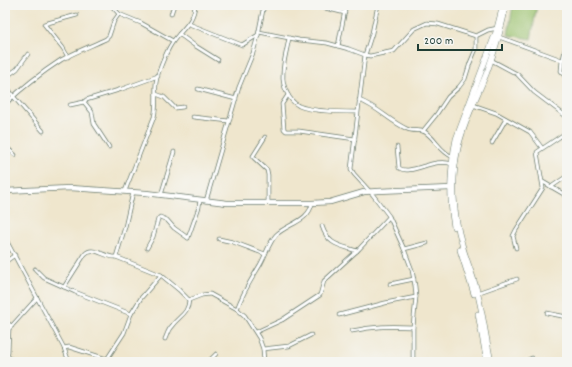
<svg xmlns="http://www.w3.org/2000/svg" width="572" height="367" viewBox="0 0 572 367" font-family="Dekko,sans-serif">
<style>
.garden{fill:#9ac16c;stroke:#5c7f50}
.lines{fill:none;stroke-linecap:round;stroke-linejoin:round}
.street-casing{stroke:#68786a;stroke-width:4.5}
.secondary-casing{stroke:#68786a;stroke-width:6}
.primary-casing{stroke:#68786a;stroke-width:6}
.street{stroke:#fff;stroke-width:3}
.secondary{stroke:#fff;stroke-width:4.5}
.primary{stroke:#fff;stroke-width:5}
</style>
<rect width="100%" height="100%" fill="#f6f6f2"/>
<filter id="ink" filterUnits="userSpaceOnUse"><feTurbulence type="fractalNoise" baseFrequency=".025" numOctaves="2"/><feDisplacementMap in="SourceGraphic" scale="8" xChannelSelector="R" yChannelSelector="G"/><feConvolveMatrix kernelMatrix="1 2 1 2 8 2 1 2 1" color-interpolation-filters="sRGB"/></filter>
<filter id="wash" filterUnits="userSpaceOnUse"><feTurbulence type="fractalNoise" baseFrequency=".012" numOctaves="4" result="noise"/><feDisplacementMap in="SourceGraphic" scale="16" xChannelSelector="R" yChannelSelector="G"/><feGaussianBlur stdDeviation="0.9" result="paint"/><feColorMatrix in="noise" values="0 0 0 0 0 0 0 0 0 0 0 0 0 0 0 0 0 1.4 0 .05"/><feComposite in="paint" operator="in"/></filter>
<g filter="url(#wash)">
<rect width="100%" height="100%" fill="#efe6cd"/>
<path class="garden" d="M 513,5 L 537,5 L 531,39 L 508,35 Z"/>
</g>
<g filter="url(#ink)">
<g class="lines">
<defs>
<g id="street">
<path d="M 313,5 L 345,13"/>
<path d="M 378,5 L 372,33 L 365,55 L 351,169 L 354,174 L 373,195 L 389,216 L 404,249 L 412,270 L 415,286 L 416,297 L 413,327 L 413,362"/>
<path d="M 119,14 L 141,23 L 173,41"/>
<path d="M 171,14 L 174,5"/>
<path d="M 189,24 L 242,45 L 258,35"/>
<path d="M 259,32 L 299,40 L 327,43 L 349,49 L 365,55 L 370,56 L 394,51 L 414,29 L 427,23 L 438,24 L 476,36 L 488,30 L 498,28"/>
<path d="M 179,34 L 194,45 L 218,60"/>
<path d="M 499,37 L 562,60 L 563,59 L 567,41"/>
<path d="M 289,38 C 287,50 283,62 283,74 C 282,86 289,101 299,106 C 313,112 342,112 357,112"/>
<path d="M 338,46 L 346,5"/>
<path d="M 68,57 L 63,48 L 44,24 L 77,15"/>
<path d="M 491,60 L 517,74 L 534,92 L 567,117"/>
<path d="M 562,60 L 561,71 L 567,77"/>
<path d="M 5,75 L 6,85 L 13,96 L 43,131"/>
<path d="M 6,77 L 17,69 L 28,54"/>
<path d="M 198,89 L 236,99"/>
<path d="M 156,94 L 164,97 L 175,108 L 183,107"/>
<path d="M 288,95 L 282,104 L 284,129 L 286,131 L 299,131 L 355,139"/>
<path d="M 359,100 C 378,107 389,121 407,129 C 413,132 420,129 425,132 C 436,139 440,152 453,157"/>
<path d="M 84,102 L 92,112 L 94,124 L 109,147"/>
<path d="M 5,104 C 22,88 41,73 61,60 C 75,52 91,46 106,39 L 109,36 L 114,21 L 119,14 L 111,5"/>
<path d="M 70,105 L 84,102 L 86,100 L 122,89 L 158,76"/>
<path d="M 473,105 L 496,113 L 530,132 L 542,148"/>
<path d="M 193,117 L 229,121"/>
<path d="M 423,131 L 436,115 L 448,97 L 459,87 L 465,79 L 470,63 L 476,49 L 476,36"/>
<path d="M 265,137 L 253,156 L 254,158 L 267,170 L 268,175 L 268,203"/>
<path d="M 492,143 L 506,119"/>
<path d="M 5,146 L 15,155"/>
<path d="M 397,147 L 399,168 C 411,176 434,157 452,164"/>
<path d="M 543,182 L 567,196"/>
<path d="M 551,187 L 567,176"/>
<path d="M 125,191 L 154,117 C 157,106 155,95 156,83 C 157,74 166,52 172,43 C 180,30 194,23 195,5"/>
<path d="M 133,192 L 125,227 L 116,257 L 161,275"/>
<path d="M 161,195 L 174,152"/>
<path d="M 206,201 L 239,87 L 253,53 L 258,35 L 264,5"/>
<path d="M 322,226 C 328,245 339,245 357,251"/>
<path d="M 5,238 L 64,348 L 69,362"/>
<path d="M 188,238 L 199,207 L 200,200"/>
<path d="M 219,239 L 233,242 L 265,254"/>
<path d="M 147,248 L 153,237 L 158,219 L 160,217 L 167,220 L 174,228 L 188,238"/>
<path d="M 516,248 L 513,236 L 516,230 L 543,188 L 537,152 L 567,132"/>
<path d="M 404,249 L 427,243"/>
<path d="M 5,262 L 15,255"/>
<path d="M 35,269 L 44,278 L 75,292 L 131,314"/>
<path d="M 390,284 L 414,279"/>
<path d="M 64,287 L 85,254 C 93,245 105,258 116,257"/>
<path d="M 477,293 L 517,279"/>
<path d="M 237,309 C 243,292 251,280 260,265 C 266,255 268,244 276,235 C 287,224 310,221 312,203"/>
<path d="M 547,313 L 567,317"/>
<path d="M 339,315 L 385,303 L 416,297"/>
<path d="M 5,322 L 12,326"/>
<path d="M 352,331 C 374,326 390,326 413,327"/>
<path d="M 256,332 L 282,320 L 320,295 L 324,281 L 359,249 L 389,217"/>
<path d="M 165,339 C 167,335 168,330 171,327 C 179,315 188,315 189,300 L 202,295 L 210,294 L 237,309 L 245,316 L 259,338 L 263,349 L 264,362"/>
<path d="M 64,348 L 69,347 L 116,362"/>
<path d="M 263,349 L 289,346 L 311,335"/>
<path d="M 7,355 L 13,362"/>
<path d="M 5,357 L 8,352 L 9,329 L 37,298"/>
<path d="M 107,359 L 124,333 L 131,314 L 141,298 L 161,275 L 179,290 L 189,300"/>
<path d="M 208,362 L 216,354"/>
<path d="M 524,362 L 532,358"/>
</g>
<path id="secondary" d="M 5,191 L 70,188 L 146,193 L 227,203 L 312,203 L 330,202 L 364,192 L 378,191 L 451,188"/>
<g id="primary">
<path d="M 454,227 C 449,198 450,168 456,139 L 496,32 L 503,5"/>
<path d="M 460,250 L 474,294"/>
<path d="M 478,314 L 487,362"/>
<path d="M 491,362 C 486,338 483,314 477,291 C 473,275 466,260 462,244 C 453,214 451,179 458,148 C 464,121 477,97 487,72 C 495,50 502,28 506,5"/>
</g>
</defs>
<use href="#street" class="street-casing"/>
<use href="#secondary" class="secondary-casing"/>
<use href="#primary" class="primary-casing"/>
<use href="#street" class="street"/>
<use href="#secondary" class="secondary"/>
<use href="#primary" class="primary"/>
</g>
</g>
<rect width="572" height="367" fill="none" stroke="#f6f6f2" stroke-width="20"/>
<path d="M418 44v6h84v-6" fill="none" stroke="#1f3d34" stroke-width="2"/>
<text x="424" y="44" font-size="12" fill="#1f3d34" stroke="#f6f6f2" stroke-width="3" paint-order="stroke">200 m</text>
</svg>
